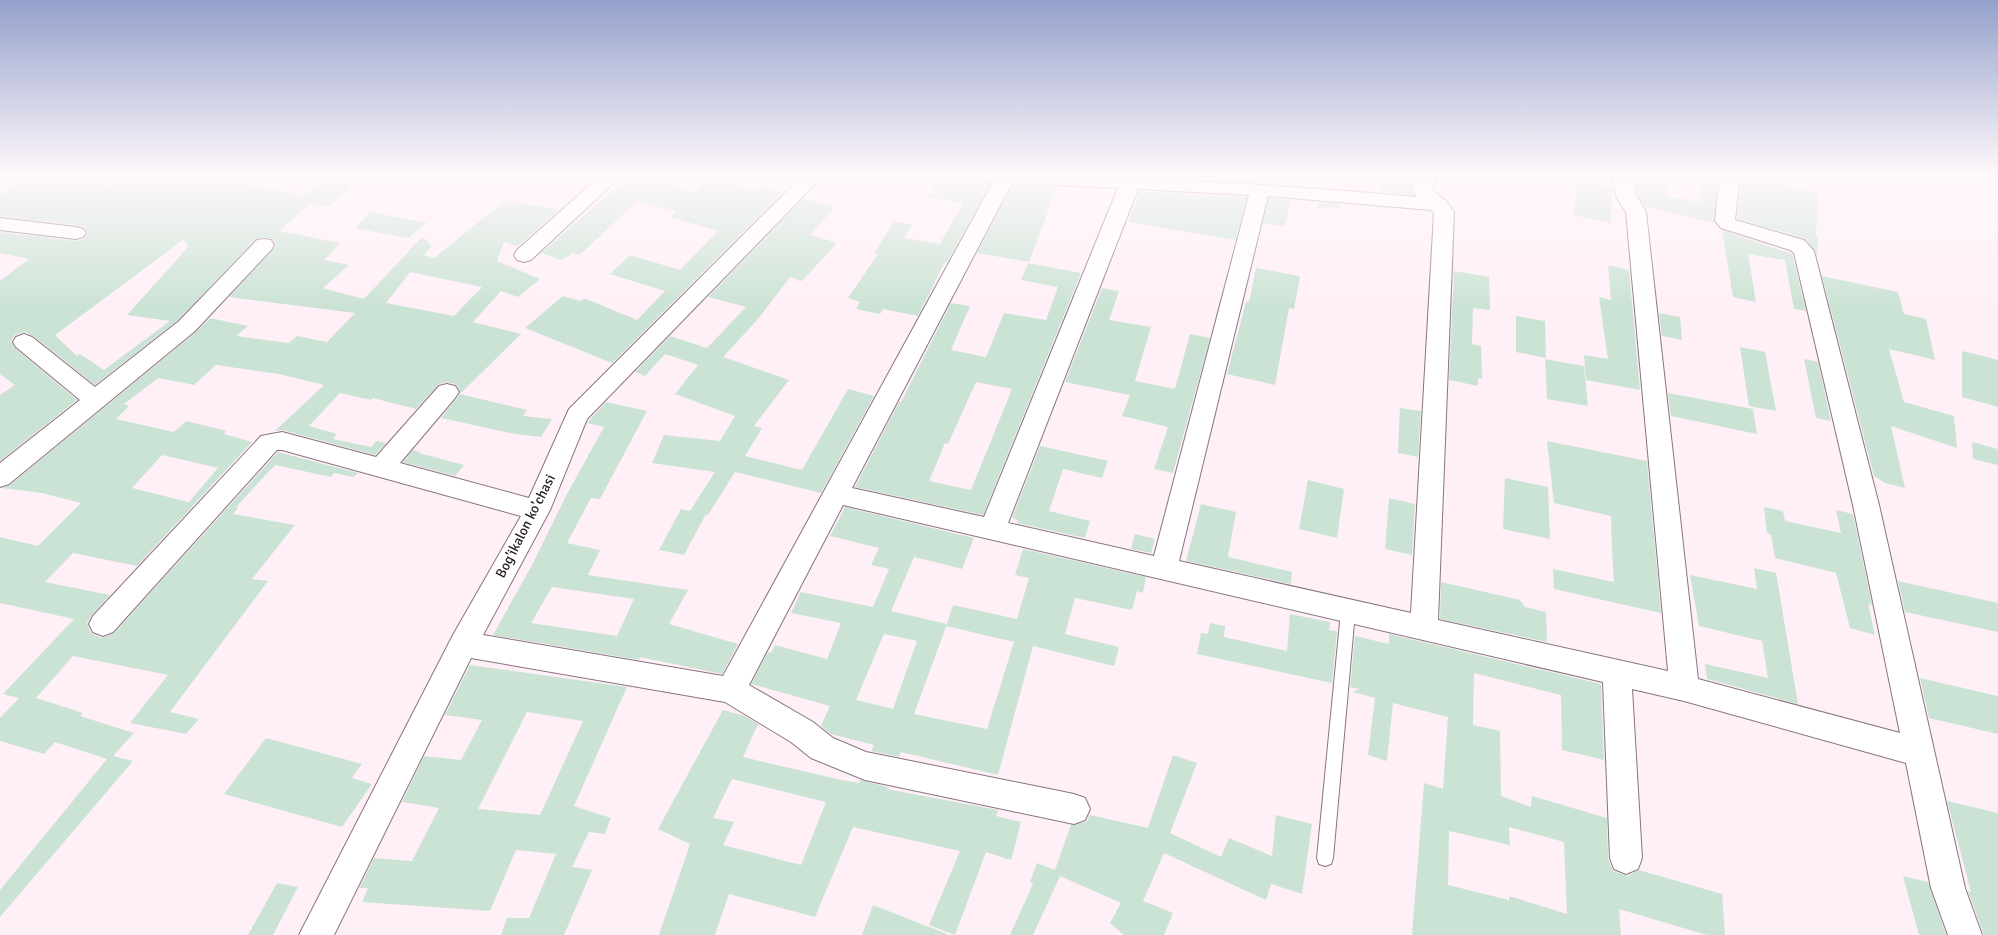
<svg xmlns="http://www.w3.org/2000/svg" width="1998" height="935" viewBox="0 0 1998 935" font-family="Signika,sans-serif">
<style>
.building{fill:#cbe3d4;fill-rule:evenodd}
.lines{fill:none;stroke-linecap:round;stroke-linejoin:round}
.service-casing{stroke:#89737e;stroke-width:2}
.minor-casing{stroke:#89737e;stroke-width:2}
.service{fill:#fff;fill-rule:evenodd}
.minor{fill:#fff;fill-rule:evenodd}
.labels{text-anchor:middle;stroke-width:5;stroke-linejoin:round;paint-order:stroke}
.street-label{font-size:14px;fill:#292024;stroke:#fff}
</style>
<rect width="100%" height="100%" fill="#fff0f7"/>
<g class="building">
<path d="M 123,176 L 236,176 L 229,181 L 303,195 L 325,176 L 363,176 L 329,207 L 309,204 L 279,231 L 340,243 L 324,260 L 349,265 L 323,288 L 364,299 L 422,237 L 432,246 L 424,255 L 434,258 L 506,200 L 559,210 L 518,246 L 504,242 L 497,261 L 540,279 L 518,297 L 501,291 L 473,322 L 521,334 L 461,393 L 455,384 L 447,382 L 439,384 L 416,409 L 373,398 L 371,400 L 340,393 L 309,426 L 337,434 L 333,439 L 371,447 L 376,441 L 386,443 L 375,455 L 282,430 L 275,431 L 324,385 L 279,374 L 216,365 L 194,385 L 158,378 L 124,404 L 129,406 L 116,419 L 174,432 L 186,421 L 226,431 L 224,434 L 252,442 L 137,566 L 73,553 L 45,582 L 110,595 L 92,615 L 87,623 L 91,633 L 102,638 L 114,633 L 278,452 L 358,473 L 354,477 L 334,473 L 331,477 L 275,465 L 236,507 L 238,508 L 233,514 L 295,525 L 252,579 L 268,581 L 170,712 L 199,719 L 186,734 L 130,723 L 168,675 L 73,656 L 36,698 L 83,713 L 80,716 L 134,733 L 113,756 L 133,761 L 0,917 L 0,890 L 107,759 L 55,742 L 44,754 L 0,741 L 0,718 L 19,698 L 3,694 L 74,619 L 0,603 L 0,537 L 38,546 L 81,503 L 42,493 L 2,488 L 10,485 L 196,332 L 210,318 L 248,326 L 236,336 L 289,343 L 297,336 L 327,342 L 355,313 L 229,297 L 276,246 L 273,239 L 264,237 L 256,239 L 178,320 L 95,385 L 33,336 L 25,332 L 15,335 L 11,341 L 15,348 L 77,400 L 0,461 L 0,395 L 15,385 L 0,374 L 0,281 L 29,259 L 0,253 L 0,232 L 76,241 L 84,239 L 88,233 L 84,227 L 76,225 L 0,216 L 0,194 L 17,182 L 44,185 L 54,178 L 111,186 ZM 183,240 L 189,246 L 127,315 L 170,321 L 104,370 L 80,354 L 77,356 L 55,335 ZM 410,272 L 482,287 L 454,316 L 386,303 ZM 162,455 L 218,468 L 189,502 L 132,488 Z"/>
<path d="M 629,176 L 640,176 L 695,192 L 709,178 L 757,190 L 761,186 L 783,192 L 612,363 L 525,328 L 563,296 L 581,301 L 584,298 L 637,320 L 665,291 L 610,274 L 630,255 L 680,270 L 718,231 L 670,217 L 676,211 L 637,201 L 580,255 L 573,253 L 562,260 L 541,253 Z"/>
<path d="M 941,176 L 970,177 L 975,182 L 990,184 L 947,262 L 945,262 L 918,316 L 883,309 L 880,314 L 856,309 L 860,302 L 848,298 L 878,254 L 874,253 L 895,221 L 912,225 L 904,238 L 940,244 L 963,203 L 927,197 Z"/>
<path d="M 1245,176 L 1263,176 L 1278,179 L 1276,184 L 1242,182 Z"/>
<path d="M 1387,176 L 1415,176 L 1410,190 L 1413,195 L 1379,191 Z"/>
<path d="M 1635,176 L 1667,176 L 1666,196 L 1700,202 L 1701,176 L 1718,176 L 1714,223 L 1645,206 L 1638,194 Z"/>
<path d="M 1742,176 L 1765,176 L 1765,180 L 1818,193 L 1816,236 L 1818,237 L 1817,256 L 1815,250 L 1805,238 L 1737,219 Z"/>
<path d="M 1578,180 L 1612,186 L 1611,223 L 1573,215 Z"/>
<path d="M 1013,185 L 1057,187 L 1029,262 L 977,253 Z"/>
<path d="M 1139,191 L 1247,197 L 1235,240 L 1129,222 Z"/>
<path d="M 804,198 L 835,207 L 810,235 L 837,243 L 802,281 L 790,277 L 758,319 L 723,357 L 789,380 L 754,426 L 762,428 L 745,456 L 802,470 L 848,389 L 874,396 L 821,493 L 735,472 L 708,515 L 706,514 L 684,555 L 659,550 L 681,509 L 699,513 L 690,511 L 715,472 L 652,463 L 664,435 L 720,441 L 735,416 L 675,394 L 698,365 L 665,354 L 645,376 L 635,372 L 670,336 L 707,348 L 746,307 L 708,297 Z"/>
<path d="M 1269,198 L 1291,200 L 1285,226 L 1263,223 Z"/>
<path d="M 1318,202 L 1339,204 L 1339,209 L 1317,208 Z"/>
<path d="M 371,212 L 427,223 L 408,238 L 355,228 Z"/>
<path d="M 1722,230 L 1792,254 L 1806,311 L 1794,309 L 1785,260 L 1748,254 L 1756,302 L 1733,297 Z"/>
<path d="M 1028,263 L 1081,273 L 983,515 L 855,487 L 899,402 L 901,402 L 951,303 L 970,306 L 951,350 L 986,357 L 1004,313 L 1046,320 L 1058,287 L 1021,280 ZM 976,382 L 1012,389 L 971,490 L 929,481 L 945,443 L 948,444 Z"/>
<path d="M 1608,265 L 1629,270 L 1640,390 L 1586,380 L 1584,355 L 1608,359 L 1599,297 L 1611,300 Z"/>
<path d="M 1256,268 L 1300,276 L 1294,309 L 1289,308 L 1275,385 L 1227,374 L 1246,302 L 1249,302 Z"/>
<path d="M 1454,271 L 1489,277 L 1490,310 L 1473,308 L 1472,344 L 1481,346 L 1482,379 L 1478,378 L 1478,386 L 1449,380 Z"/>
<path d="M 1822,276 L 1898,292 L 1904,314 L 1926,319 L 1935,360 L 1889,349 L 1904,402 L 1954,416 L 1957,448 L 1891,426 L 1905,488 L 1885,483 L 1874,476 Z"/>
<path d="M 1102,288 L 1119,291 L 1109,320 L 1151,327 L 1135,381 L 1175,389 L 1190,334 L 1210,338 L 1173,473 L 1154,469 L 1168,427 L 1122,416 L 1130,395 L 1065,382 Z"/>
<path d="M 1659,313 L 1680,317 L 1682,340 L 1662,336 Z"/>
<path d="M 1516,316 L 1545,321 L 1546,358 L 1516,352 Z"/>
<path d="M 1740,347 L 1765,352 L 1776,411 L 1749,406 Z"/>
<path d="M 1962,351 L 1998,360 L 1998,407 L 1962,397 Z"/>
<path d="M 1545,359 L 1584,366 L 1588,406 L 1547,399 Z"/>
<path d="M 1804,359 L 1818,362 L 1831,421 L 1816,418 Z"/>
<path d="M 1668,393 L 1753,409 L 1757,434 L 1671,416 Z"/>
<path d="M 460,394 L 527,410 L 523,416 L 552,419 L 541,437 L 515,434 L 441,418 Z"/>
<path d="M 606,402 L 647,411 L 600,499 L 591,498 L 567,543 L 600,550 L 588,575 L 688,590 L 669,624 L 738,644 L 722,674 L 640,657 L 639,660 L 493,635 L 532,565 L 567,494 L 604,427 L 587,423 ZM 552,587 L 634,599 L 617,636 L 531,623 Z"/>
<path d="M 1400,408 L 1421,411 L 1418,457 L 1398,453 Z"/>
<path d="M 1547,441 L 1647,461 L 1661,613 L 1554,589 L 1553,569 L 1614,582 L 1612,550 L 1611,516 L 1554,503 Z"/>
<path d="M 1972,442 L 1998,449 L 1998,465 L 1973,459 Z"/>
<path d="M 1040,446 L 1108,461 L 1102,478 L 1063,469 L 1049,511 L 1090,521 L 1085,538 L 1017,523 L 1018,520 L 1012,518 Z"/>
<path d="M 413,450 L 420,452 L 419,453 L 464,465 L 455,476 L 403,462 Z"/>
<path d="M 1505,478 L 1548,487 L 1550,539 L 1503,529 Z"/>
<path d="M 1308,480 L 1344,489 L 1337,538 L 1299,529 Z"/>
<path d="M 1389,498 L 1415,504 L 1412,555 L 1385,549 Z"/>
<path d="M 1201,504 L 1236,512 L 1228,557 L 1292,572 L 1291,584 L 1186,561 Z"/>
<path d="M 845,507 L 974,538 L 962,569 L 914,557 L 891,611 L 947,624 L 953,605 L 1017,619 L 1029,578 L 1015,575 L 1023,549 L 1146,577 L 1143,593 L 1137,591 L 1132,610 L 1075,598 L 1065,634 L 1119,647 L 1114,666 L 1033,646 L 998,775 L 901,752 L 899,757 L 871,751 L 874,745 L 831,734 L 821,726 L 830,706 L 751,684 L 768,652 L 771,653 L 775,645 L 827,659 L 841,623 L 791,613 L 801,592 L 873,607 L 889,569 L 871,565 L 879,548 L 830,536 ZM 947,624 L 946,626 L 1014,642 L 987,729 L 914,714 ZM 884,634 L 917,641 L 893,709 L 856,700 Z"/>
<path d="M 1764,507 L 1783,511 L 1785,521 L 1841,533 L 1836,510 L 1853,514 L 1872,605 L 1868,604 L 1875,635 L 1850,628 L 1836,573 L 1775,558 L 1771,535 L 1767,533 Z"/>
<path d="M 1135,534 L 1155,539 L 1151,553 L 1131,549 Z"/>
<path d="M 1754,568 L 1776,573 L 1798,704 L 1707,679 L 1705,664 L 1768,678 L 1762,641 L 1699,626 L 1690,575 L 1757,589 Z"/>
<path d="M 1898,581 L 1998,603 L 1998,632 L 1905,612 Z"/>
<path d="M 1441,582 L 1520,600 L 1525,607 L 1546,612 L 1547,642 L 1440,619 Z"/>
<path d="M 1290,614 L 1330,622 L 1329,630 L 1337,631 L 1332,683 L 1197,654 L 1201,633 L 1208,634 L 1210,623 L 1225,626 L 1224,637 L 1287,651 Z"/>
<path d="M 1389,634 L 1601,684 L 1604,760 L 1562,750 L 1561,695 L 1474,673 L 1473,725 L 1500,731 L 1501,796 L 1531,807 L 1532,796 L 1607,818 L 1608,858 L 1613,871 L 1627,876 L 1639,870 L 1722,894 L 1725,935 L 1707,935 L 1619,909 L 1621,935 L 1412,935 L 1424,783 L 1443,789 L 1448,717 L 1393,703 L 1387,761 L 1368,755 L 1375,698 L 1353,692 L 1360,689 L 1350,687 L 1355,636 L 1389,644 ZM 1509,827 L 1564,842 L 1567,914 L 1509,896 L 1509,900 L 1448,885 L 1449,831 L 1510,845 Z"/>
<path d="M 470,665 L 627,687 L 574,806 L 611,818 L 605,834 L 589,832 L 572,867 L 592,870 L 564,935 L 501,935 L 507,918 L 529,918 L 556,854 L 516,850 L 490,911 L 362,902 L 368,888 L 359,888 L 374,858 L 412,861 L 439,808 L 402,802 L 424,756 L 461,760 L 482,720 L 445,715 ZM 527,712 L 583,721 L 540,815 L 478,809 Z"/>
<path d="M 1920,678 L 1998,696 L 1998,734 L 1929,718 Z"/>
<path d="M 723,710 L 745,716 L 758,724 L 743,757 L 837,779 L 859,783 L 860,780 L 888,787 L 887,789 L 998,810 L 996,816 L 1021,822 L 1011,860 L 986,852 L 955,935 L 929,925 L 960,851 L 853,827 L 815,917 L 729,894 L 715,935 L 659,935 L 690,844 L 658,829 ZM 732,779 L 826,802 L 801,865 L 723,845 L 734,822 L 713,818 Z"/>
<path d="M 266,738 L 362,764 L 352,778 L 372,784 L 342,827 L 224,794 Z"/>
<path d="M 1173,755 L 1197,763 L 1170,833 L 1221,857 L 1229,838 L 1272,856 L 1276,815 L 1312,824 L 1302,894 L 1271,884 L 1266,900 L 1164,853 L 1143,901 L 1173,913 L 1164,935 L 1124,935 L 1110,923 L 1121,903 L 1060,876 L 1033,935 L 1010,935 L 1033,884 L 1030,882 L 1037,863 L 1055,870 L 1071,825 L 1086,822 L 1090,815 L 1148,828 Z"/>
<path d="M 1947,801 L 1998,813 L 1998,935 L 1984,935 L 1968,891 L 1971,892 Z"/>
<path d="M 1903,876 L 1928,882 L 1946,935 L 1919,935 Z"/>
<path d="M 277,883 L 298,887 L 273,935 L 248,935 Z"/>
<path d="M 873,905 L 947,934 L 947,935 L 862,935 Z"/>
</g>
<g class="lines">
<defs>
<path id="service" d="M 1348,606 L 1353,608 L 1355,612 L 1333,858 L 1331,864 L 1325,866 L 1319,864 L 1317,858 L 1341,612 L 1343,608 Z"/>
<g id="minor">
<path d="M 600,176 L 621,176 L 531,260 L 524,262 L 517,260 L 514,255 L 517,250 Z"/>
<path d="M 802,176 L 823,176 L 587,419 L 550,510 L 483,635 L 723,676 L 993,182 L 975,180 L 972,176 C 1121,176 1269,183 1417,197 L 1412,191 L 1417,176 L 1437,176 L 1432,190 L 1446,201 L 1454,212 L 1438,620 L 1668,671 L 1626,212 C 1618,201 1612,190 1613,176 L 1633,176 L 1636,195 L 1646,212 L 1698,679 L 1900,733 L 1853,505 L 1794,253 L 1790,250 L 1721,228 L 1715,221 L 1720,176 L 1740,176 L 1735,220 L 1804,240 L 1814,251 L 1879,505 L 1965,888 L 1982,935 L 1948,935 L 1931,888 L 1906,763 L 1684,701 L 1632,689 L 1642,858 L 1638,869 L 1626,874 L 1614,869 L 1610,858 L 1603,682 L 843,505 L 749,685 L 813,722 L 833,738 L 866,752 L 1074,794 L 1085,798 L 1090,809 L 1085,820 L 1074,824 L 865,780 L 811,758 L 791,742 L 725,702 L 471,658 L 334,935 L 299,935 L 453,635 L 521,516 L 282,450 L 277,450 L 113,632 L 103,636 L 93,632 L 89,624 L 93,616 L 261,436 L 282,432 L 376,457 L 439,386 L 447,384 L 455,386 L 459,392 L 455,398 L 400,463 L 529,498 L 569,409 ZM 1012,183 L 1118,188 L 984,517 L 852,488 ZM 1138,189 L 1249,195 L 1154,556 L 1008,523 ZM 1268,196 L 1431,210 L 1434,213 L 1411,613 L 1179,561 Z"/>
<path d="M 0,218 L 76,227 L 83,229 L 86,233 L 83,237 L 76,239 L 0,230 Z"/>
<path d="M 264,239 L 271,240 L 274,245 L 271,250 L 195,331 L 9,484 L 0,487 L 0,463 L 80,400 L 16,347 L 13,342 L 16,337 L 24,334 L 32,337 L 95,387 L 179,321 L 257,240 Z"/>
</g>
</defs>
<use href="#service" class="service-casing"/>
<use href="#minor" class="minor-casing"/>
<use href="#service" class="service"/>
<use href="#minor" class="minor"/>
</g>
<linearGradient id="sky" x2="0" y2="1"><stop stop-color="#95a1cb"/><stop offset="0.57" stop-color="#fff8fb"/><stop offset="1" stop-color="#fff8fb" stop-opacity="0"/></linearGradient>
<rect width="1998" height="307" fill="url(#sky)"/>
<g class="labels">
<g class="street-label">
<text transform="translate(525 526) rotate(-63)" y="5">Bog'ikalon ko'chasi</text>
</g>
</g>
</svg>
